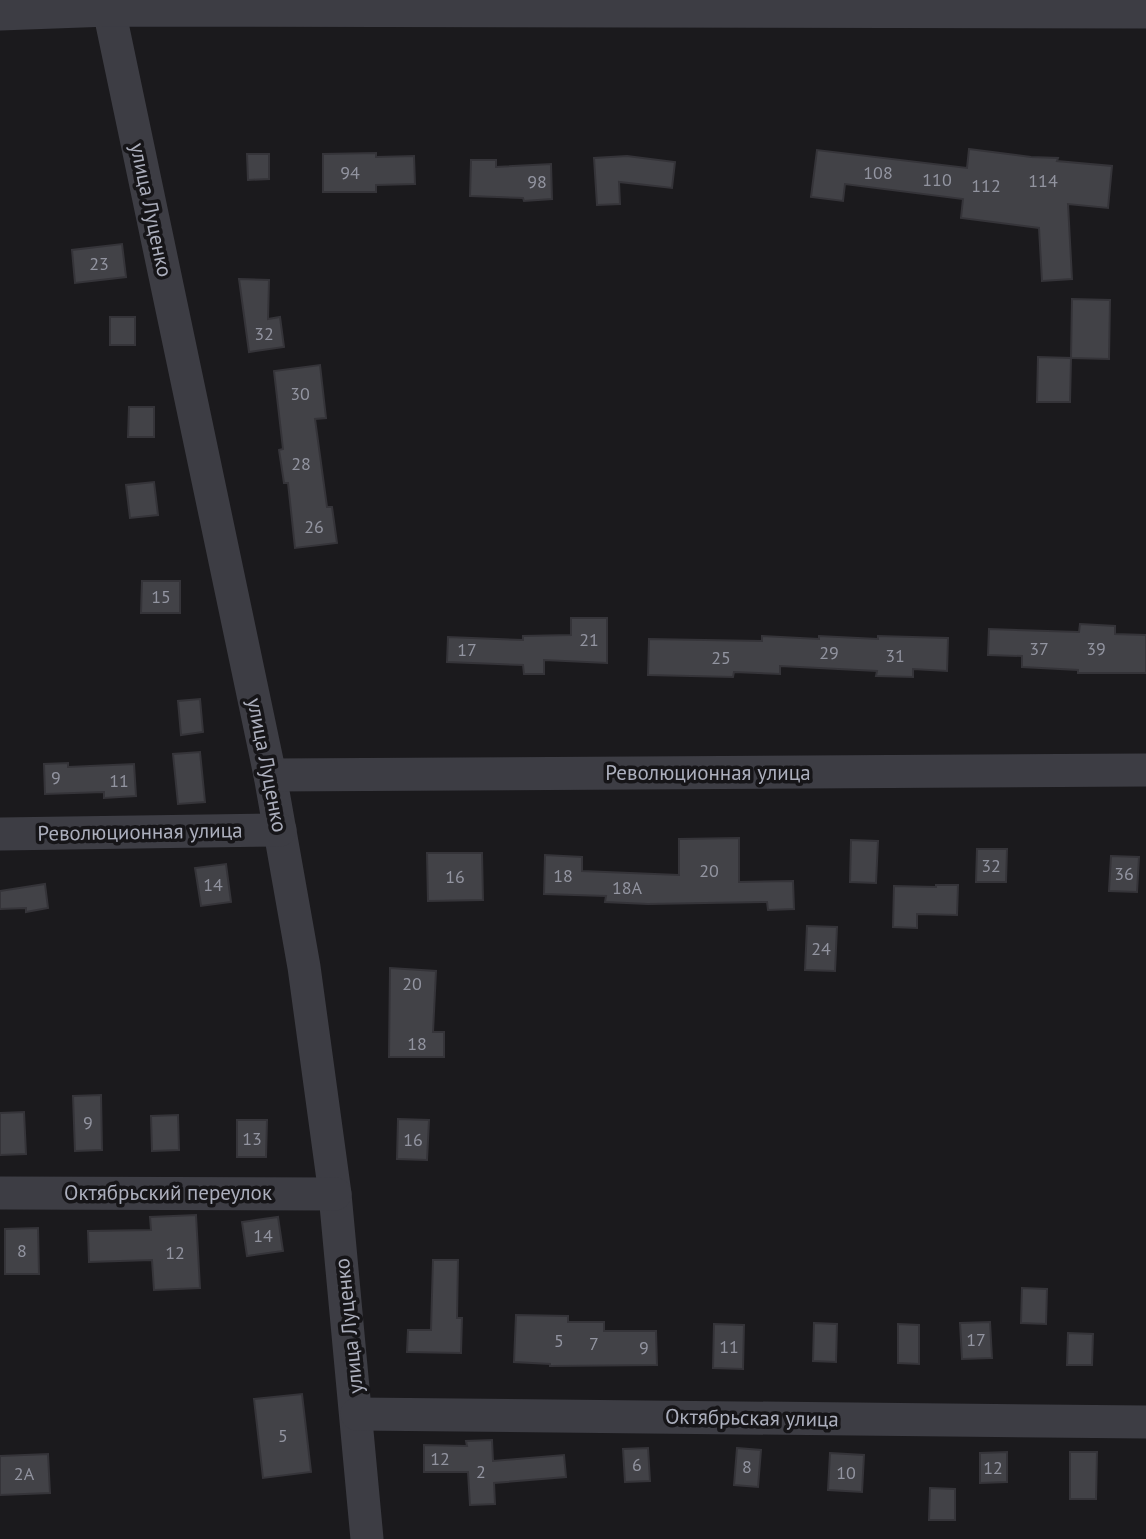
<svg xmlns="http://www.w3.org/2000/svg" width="1146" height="1539" viewBox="0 0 1146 1539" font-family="'PT Sans',sans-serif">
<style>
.building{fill:#424247;stroke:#353439;stroke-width:2}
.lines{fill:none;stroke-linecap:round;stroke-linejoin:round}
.minor{stroke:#3d3d44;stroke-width:33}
.labels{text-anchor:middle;stroke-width:7;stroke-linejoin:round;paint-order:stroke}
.number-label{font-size:18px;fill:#9294a0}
.street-label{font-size:21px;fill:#acafbd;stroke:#161518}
</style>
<rect width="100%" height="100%" fill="#1b1a1d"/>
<g class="building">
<path d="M 969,149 L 1031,157 L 1058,158 L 1057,161 L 1112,166 L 1108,208 L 1068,204 L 1072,279 L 1042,281 L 1039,228 L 961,218 L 963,199 L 845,184 L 843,201 L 811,197 L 817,150 L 967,168 Z"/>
<path d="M 376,153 L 376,157 L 414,156 L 415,184 L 376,185 L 376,192 L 323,192 L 323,154 Z"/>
<path d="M 247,154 L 269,154 L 269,179 L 248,180 Z"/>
<path d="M 627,156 L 675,162 L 672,188 L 619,182 L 620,204 L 597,205 L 594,158 Z"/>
<path d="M 471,160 L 496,160 L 496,167 L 551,164 L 552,199 L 524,201 L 523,198 L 470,196 Z"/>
<path d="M 122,244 L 126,277 L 75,283 L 72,250 Z"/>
<path d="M 239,279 L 269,280 L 268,319 L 280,317 L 284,347 L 249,352 Z"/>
<path d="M 1072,299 L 1110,300 L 1109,359 L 1071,358 Z"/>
<rect x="110" y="317" width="25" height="28"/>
<path d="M 1038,357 L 1071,358 L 1070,402 L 1037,402 Z"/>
<path d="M 320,365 L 326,418 L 315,419 L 327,507 L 332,507 L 337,543 L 295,548 L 288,483 L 284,483 L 279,450 L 283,449 L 274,371 Z"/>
<path d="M 129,407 L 154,407 L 154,437 L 128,437 Z"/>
<path d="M 154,482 L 158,515 L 130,518 L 126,485 Z"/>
<path d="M 142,581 L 180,581 L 180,613 L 141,613 Z"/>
<path d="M 571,618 L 607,618 L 607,663 L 544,660 L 544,674 L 524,674 L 523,665 L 447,662 L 448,637 L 523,640 L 523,636 L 571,635 Z"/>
<path d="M 1080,624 L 1115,626 L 1115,634 L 1146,635 L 1146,673 L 1078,673 L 1078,670 L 1022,667 L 1022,656 L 988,655 L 989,629 L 1079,632 Z"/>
<path d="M 762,636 L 819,639 L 819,636 L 878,639 L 878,636 L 948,638 L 947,671 L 913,669 L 913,677 L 876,676 L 877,671 L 780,666 L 780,674 L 734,672 L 733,677 L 648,675 L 649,639 L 762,641 Z"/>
<path d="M 200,699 L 203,732 L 181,735 L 178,701 Z"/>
<path d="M 200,752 L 205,802 L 178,804 L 173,754 Z"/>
<path d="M 68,763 L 68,767 L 134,764 L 136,796 L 104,798 L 104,792 L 45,794 L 44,764 Z"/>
<path d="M 739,838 L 739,882 L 793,881 L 794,909 L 768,910 L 767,902 L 648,904 L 605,902 L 606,896 L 544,894 L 545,855 L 582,857 L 582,871 L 679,875 L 679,839 Z"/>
<path d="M 851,840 L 878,841 L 876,883 L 850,882 Z"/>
<path d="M 977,849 L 1007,849 L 1006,882 L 976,882 Z"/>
<path d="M 427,853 L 482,853 L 483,900 L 428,901 Z"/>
<path d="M 1111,856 L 1139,857 L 1137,892 L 1109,891 Z"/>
<path d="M 226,864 L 231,902 L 201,906 L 195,868 Z"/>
<path d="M 45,884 L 48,908 L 26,912 L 26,908 L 0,909 L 0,891 Z"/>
<path d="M 936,885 L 958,885 L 957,915 L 917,914 L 917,928 L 893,927 L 894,886 L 936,887 Z"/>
<path d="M 807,926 L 837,927 L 835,971 L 805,970 Z"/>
<path d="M 390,968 L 436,971 L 433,1032 L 444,1032 L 444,1057 L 389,1057 Z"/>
<path d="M 101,1095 L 102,1150 L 75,1151 L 73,1096 Z"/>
<path d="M 24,1112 L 26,1154 L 0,1155 L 0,1113 Z"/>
<path d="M 178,1115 L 179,1150 L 152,1151 L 151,1116 Z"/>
<path d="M 398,1119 L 429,1120 L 427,1160 L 397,1159 Z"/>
<path d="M 237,1120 L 267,1120 L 266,1157 L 237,1157 Z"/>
<path d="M 196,1215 L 200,1288 L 154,1290 L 152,1260 L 89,1262 L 88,1231 L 151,1230 L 150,1217 Z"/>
<path d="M 278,1217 L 283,1251 L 247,1256 L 242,1222 Z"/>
<path d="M 38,1228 L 39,1274 L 5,1274 L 5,1229 Z"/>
<path d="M 433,1260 L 458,1260 L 457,1318 L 462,1318 L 461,1353 L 407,1352 L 408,1330 L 431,1330 Z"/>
<path d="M 1022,1288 L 1047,1289 L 1046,1324 L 1021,1323 Z"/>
<path d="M 516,1315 L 568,1316 L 568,1322 L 604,1322 L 604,1331 L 656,1331 L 657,1365 L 550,1366 L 550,1364 L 514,1362 Z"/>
<path d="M 990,1322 L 992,1358 L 962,1359 L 960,1323 Z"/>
<path d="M 814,1323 L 837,1324 L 836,1362 L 813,1361 Z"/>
<path d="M 714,1324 L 744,1325 L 743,1369 L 713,1368 Z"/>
<path d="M 898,1324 L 919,1325 L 919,1364 L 898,1363 Z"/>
<path d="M 1068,1333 L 1093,1334 L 1092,1365 L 1067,1365 Z"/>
<path d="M 302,1394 L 311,1472 L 263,1478 L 254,1399 Z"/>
<path d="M 492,1440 L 493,1461 L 564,1455 L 566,1477 L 494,1483 L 495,1504 L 470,1505 L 468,1472 L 424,1472 L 424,1445 L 467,1446 L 466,1441 Z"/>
<path d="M 648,1448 L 650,1481 L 625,1482 L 623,1449 Z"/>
<path d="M 737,1448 L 761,1450 L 758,1487 L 734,1485 Z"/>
<path d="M 1007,1452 L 1007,1482 L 980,1483 L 980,1453 Z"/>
<path d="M 1070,1452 L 1097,1452 L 1096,1499 L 1070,1499 Z"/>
<path d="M 830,1453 L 864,1455 L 862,1492 L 828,1490 Z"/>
<path d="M 48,1454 L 50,1493 L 0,1495 L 0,1456 Z"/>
<path d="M 930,1488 L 955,1489 L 955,1520 L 929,1520 Z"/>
</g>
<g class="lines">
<g class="minor">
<path d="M 107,0 L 270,775 L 304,967 L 335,1194 L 367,1539"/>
<path d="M 0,14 L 109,10 L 1146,12"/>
<path d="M 270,775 L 1146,770"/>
<path d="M 0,834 L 280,830"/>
<path d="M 0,1193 L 335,1194"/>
<path d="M 357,1414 L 1146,1422"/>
</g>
</g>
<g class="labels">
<g class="number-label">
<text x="350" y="179">94</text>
<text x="878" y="179">108</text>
<text x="937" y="186">110</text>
<text x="1043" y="187">114</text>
<text x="537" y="188">98</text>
<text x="986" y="192">112</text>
<text x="99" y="270">23</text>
<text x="264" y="340">32</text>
<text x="300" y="400">30</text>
<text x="301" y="470">28</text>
<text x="314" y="533">26</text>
<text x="161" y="603">15</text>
<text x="589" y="646">21</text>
<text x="1039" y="655">37</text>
<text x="1096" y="655">39</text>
<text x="467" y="656">17</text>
<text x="829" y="659">29</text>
<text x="895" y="662">31</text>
<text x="721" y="664">25</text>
<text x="56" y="784">9</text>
<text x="119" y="787">11</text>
<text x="991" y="872">32</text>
<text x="709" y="877">20</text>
<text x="1124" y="880">36</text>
<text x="563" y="882">18</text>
<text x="455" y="883">16</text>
<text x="213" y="891">14</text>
<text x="627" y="894">18А</text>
<text x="821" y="955">24</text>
<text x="412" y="990">20</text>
<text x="417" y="1050">18</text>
<text x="88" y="1129">9</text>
<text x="252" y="1145">13</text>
<text x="413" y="1146">16</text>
<text x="263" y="1242">14</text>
<text x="22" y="1257">8</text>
<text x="175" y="1259">12</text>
<text x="976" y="1346">17</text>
<text x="559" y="1347">5</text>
<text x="594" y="1350">7</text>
<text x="729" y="1353">11</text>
<text x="644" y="1354">9</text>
<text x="283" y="1442">5</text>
<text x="440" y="1465">12</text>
<text x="637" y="1471">6</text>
<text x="747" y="1473">8</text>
<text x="993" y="1474">12</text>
<text x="481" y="1478">2</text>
<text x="846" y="1479">10</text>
<text x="24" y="1480">2А</text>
</g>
<g class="street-label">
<text transform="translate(151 210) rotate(78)" y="7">улица Луценко</text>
<text transform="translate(267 765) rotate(79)" y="7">улица Луценко</text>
<text x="708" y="780">Революционная улица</text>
<text transform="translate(140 832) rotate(-1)" y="7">Революционная улица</text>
<text x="168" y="1200">Октябрьский переулок</text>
<text transform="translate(349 1326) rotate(-96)" y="7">улица Луценко</text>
<text transform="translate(752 1418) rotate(1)" y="7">Октябрьская улица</text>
</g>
</g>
</svg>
